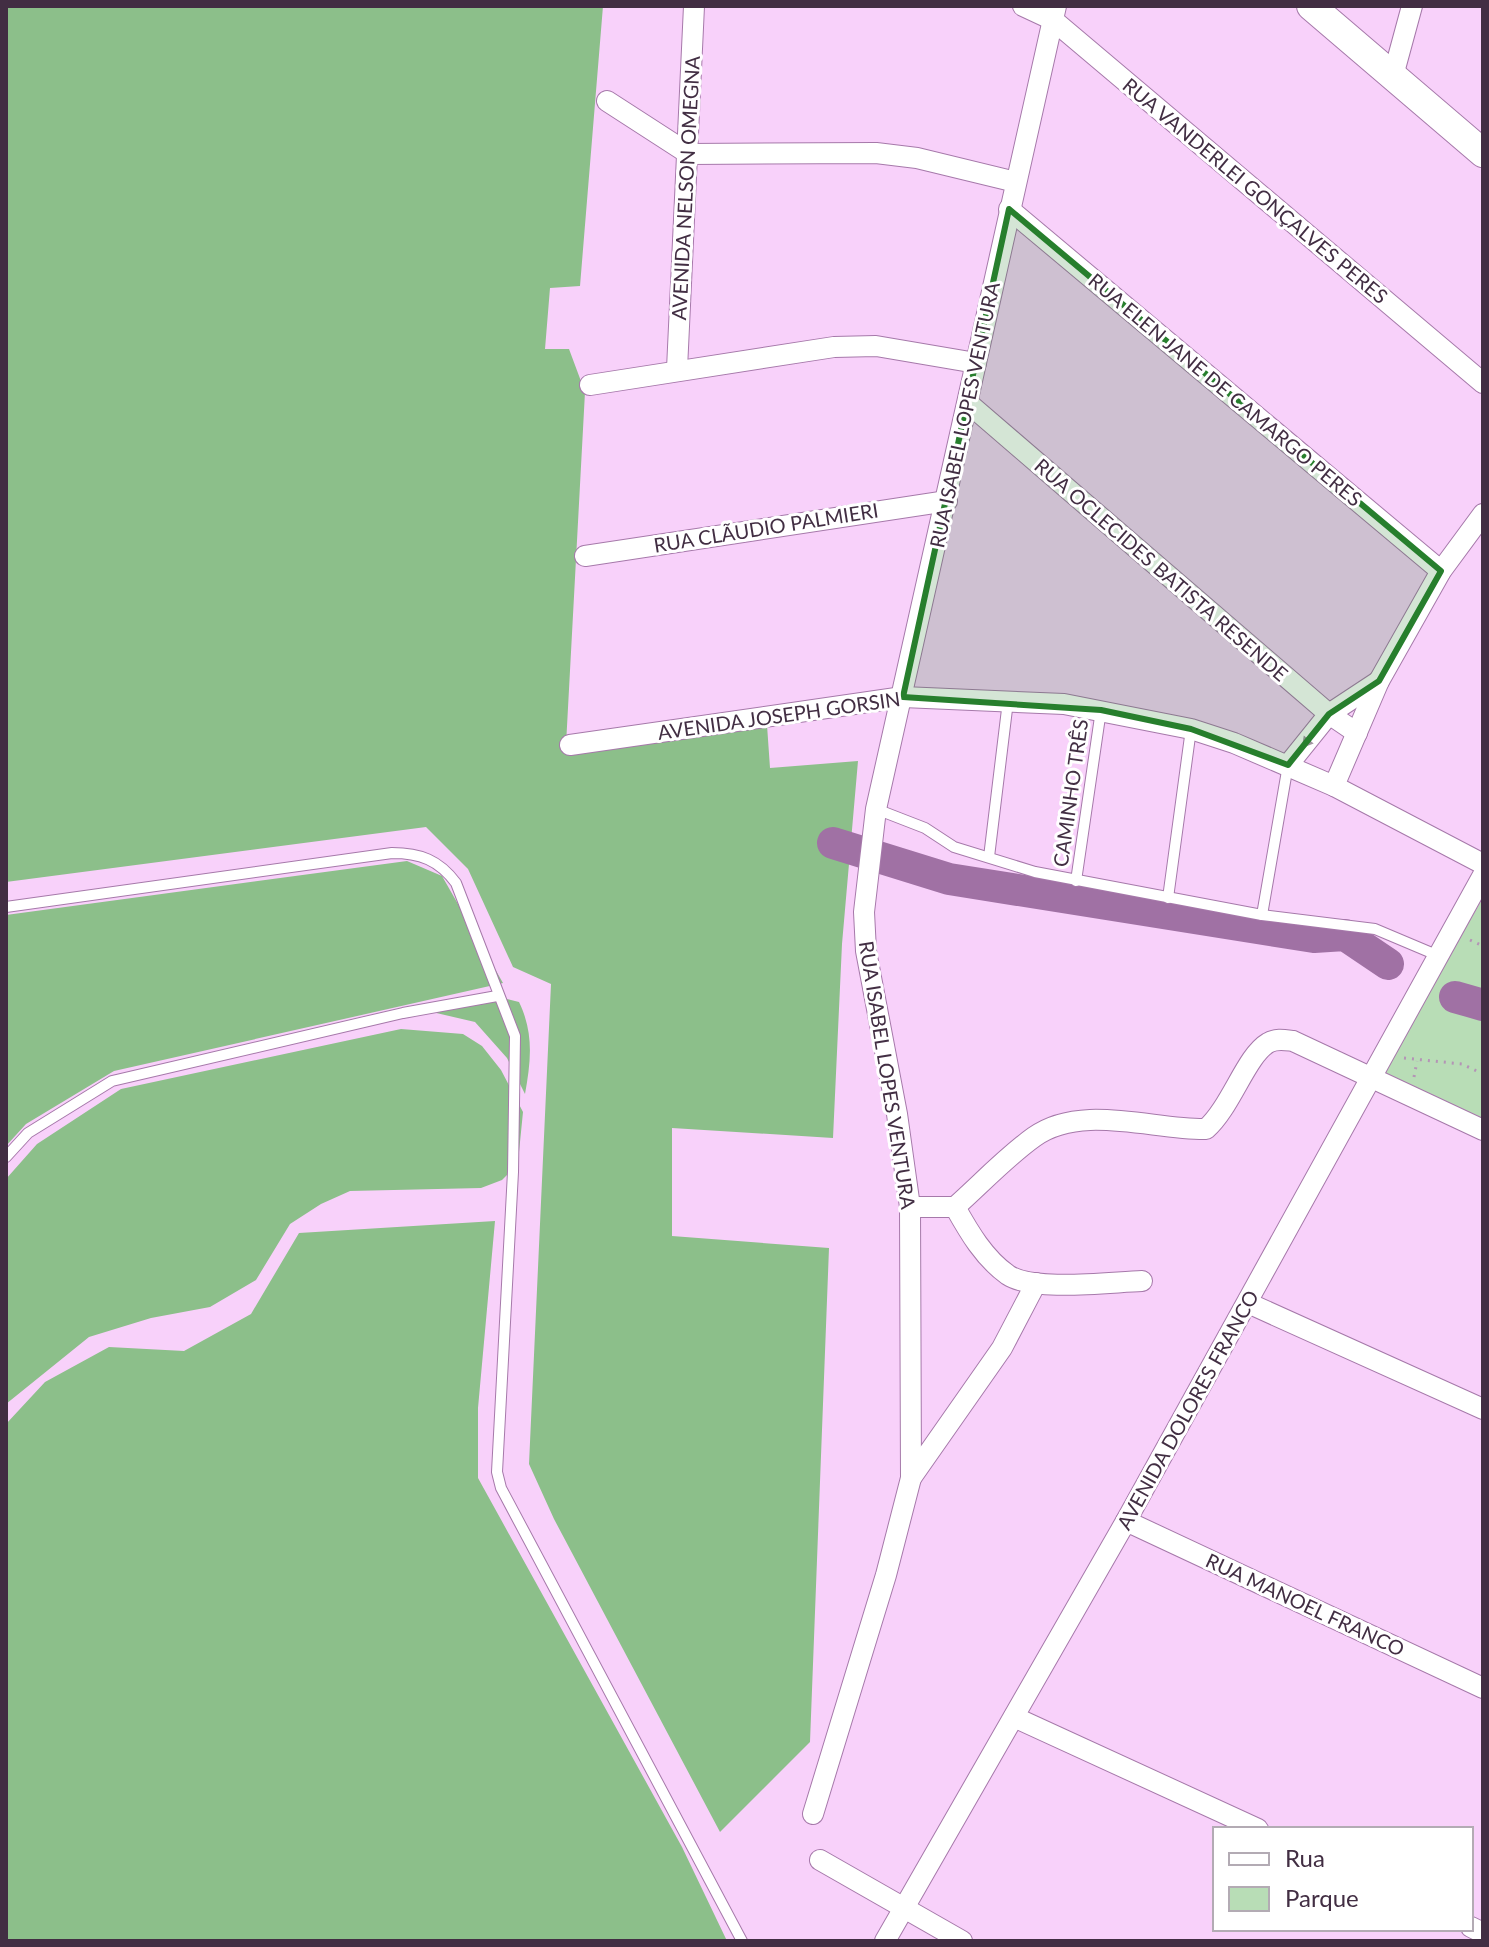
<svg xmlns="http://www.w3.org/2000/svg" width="1489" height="1947" viewBox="0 0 1489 1947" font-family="Lato,sans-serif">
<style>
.green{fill:#b8ddb6}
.forest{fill:#8cbf8a}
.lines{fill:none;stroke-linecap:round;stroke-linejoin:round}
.river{stroke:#a071a4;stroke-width:32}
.lane-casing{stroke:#a679aa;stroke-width:12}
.street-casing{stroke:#a679aa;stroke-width:22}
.secondary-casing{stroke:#a679aa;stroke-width:30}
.path{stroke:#b494b6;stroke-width:3;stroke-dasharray:2 6;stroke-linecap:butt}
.lane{stroke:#fff;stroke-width:10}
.street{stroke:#fff;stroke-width:20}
.secondary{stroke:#fff;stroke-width:28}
.oneway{fill:#a096a1}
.marked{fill:#277f2d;fill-opacity:0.2;stroke:#277f2d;stroke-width:6;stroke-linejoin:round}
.labels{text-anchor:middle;stroke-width:6;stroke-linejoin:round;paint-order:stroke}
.street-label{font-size:20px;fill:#422e43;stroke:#fff}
</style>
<rect width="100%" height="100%" fill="#f8d1fa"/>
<path class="green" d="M 1483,898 L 1483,1124 L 1379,1076 Z"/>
<g class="forest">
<path d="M 6,6 L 603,6 L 580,286 L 550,288 L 545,349 L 569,349 L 585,392 L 566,745 L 767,725 L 770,768 L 858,761 L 842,944 L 833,1138 L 672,1128 L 672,1236 L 829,1248 L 810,1742 L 720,1832 L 554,1519 L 529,1464 L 551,984 L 513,967 L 468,869 L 426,827 L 6,882 Z"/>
<path d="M 407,861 L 442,876 L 503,983 L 114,1071 L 26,1124 L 6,1146 L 6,915 Z"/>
<path d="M 499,997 L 519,1002 C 534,1033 531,1061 525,1094 L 507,1058 L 475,1022 L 432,1012 Z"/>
<path d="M 401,1029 L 463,1034 L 482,1046 L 501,1070 L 523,1112 L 519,1152 L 512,1170 L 502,1180 L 481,1188 L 350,1191 L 321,1204 L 290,1224 L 256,1280 L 210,1307 L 151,1318 L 89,1337 L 6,1404 L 6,1179 L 37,1144 L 121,1089 Z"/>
<path d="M 495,1221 L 478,1408 L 478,1478 L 682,1847 L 727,1941 L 6,1941 L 6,1424 L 45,1382 L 109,1347 L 184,1351 L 251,1314 L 299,1233 Z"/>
</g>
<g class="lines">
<g class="river">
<path d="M 833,843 L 949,879 L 1314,937 L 1345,935 L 1388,964"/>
<path d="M 1455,997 L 1483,1005"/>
</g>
<defs>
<g id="lane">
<path d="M 876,809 L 925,828 L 954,847 L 1035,872 L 1262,915 L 1375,929 L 1439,956"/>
<path d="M 989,857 L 1008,701"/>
<path d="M 1076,881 L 1101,710"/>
<path d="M 1168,898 L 1191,729"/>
<path d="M 6,907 L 392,853 C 420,853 439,860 456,883 L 515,1036 L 513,1172 L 497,1472 L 501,1488 L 742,1941"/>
<path d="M 1262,915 L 1288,765"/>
<path d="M 6,1157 L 28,1133 L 112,1081 L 403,1013 L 497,996"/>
</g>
<g id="street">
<path d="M 1023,6 L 1053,20 L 1483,383"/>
<path d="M 1393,76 L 1412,6"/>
<path d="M 607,101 L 689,154 L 876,153 L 917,158 L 1016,182"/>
<path d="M 1009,209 L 1441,571"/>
<path d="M 677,369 L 694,6"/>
<path d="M 590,385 L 834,347 L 876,346 L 976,363"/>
<path d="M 968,403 L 1329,714 L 1357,733"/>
<path d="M 585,556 L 947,501"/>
<path d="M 570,745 L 903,697 L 1064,704 L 1191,729 L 1234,743 L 1334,786 L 1483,864"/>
<path d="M 1288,765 L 1329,714 L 1379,681"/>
<path d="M 1334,786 L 1379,681 L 1441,571 L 1483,514"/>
<path d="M 910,1207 L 955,1207 C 981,1184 1006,1157 1034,1137 C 1081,1103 1153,1130 1206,1129 C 1231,1107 1246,1056 1268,1043 C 1276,1038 1285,1040 1293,1041 L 1483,1130"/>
<path d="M 955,1207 C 969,1232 984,1258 1008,1275 C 1034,1292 1110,1282 1142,1281"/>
<path d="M 1248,1303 L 1483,1409"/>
<path d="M 911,1478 L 1002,1348 L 1036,1283"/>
<path d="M 1126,1521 L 1483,1688"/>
<path d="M 1014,1717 L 1258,1829"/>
<path d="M 813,1814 L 886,1575 L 911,1478 L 910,1207 L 897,1114 L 866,951 L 864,912 L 876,809 L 1056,6"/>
<path d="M 820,1860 L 962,1941"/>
<path d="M 1471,1927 L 1483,1933"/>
<path d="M 885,1941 L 1126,1521 L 1483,875"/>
</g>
<path id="secondary" d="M 1311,6 L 1483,153"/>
</defs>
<use href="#lane" class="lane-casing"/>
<use href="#street" class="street-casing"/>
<use href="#secondary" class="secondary-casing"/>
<g class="path">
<path d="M 1470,940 L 1483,946"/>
<path d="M 1404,1058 L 1462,1064 L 1483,1074"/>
<path d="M 1414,1077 L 1417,1061"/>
</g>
<use href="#lane" class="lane"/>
<use href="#street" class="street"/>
<use href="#secondary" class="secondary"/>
</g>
<defs><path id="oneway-solid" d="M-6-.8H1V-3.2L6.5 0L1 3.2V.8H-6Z" transform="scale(2)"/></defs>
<use class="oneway" href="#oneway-solid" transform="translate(1310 738) rotate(129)"/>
<path class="marked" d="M 1009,209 L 1441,571 L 1379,681 L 1329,714 L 1288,765 L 1191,729 L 1101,710 L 903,697 Z"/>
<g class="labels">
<g class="street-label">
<text transform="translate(686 188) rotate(-87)" y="7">AVENIDA NELSON OMEGNA</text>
<text transform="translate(1255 191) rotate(40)" y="7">RUA VANDERLEI GONÇALVES PERES</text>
<text transform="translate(1225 390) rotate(40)" y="7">RUA ELEN JANE DE CAMARGO PERES</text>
<text transform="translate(965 415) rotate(-78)" y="7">RUA ISABEL LOPES VENTURA</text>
<text transform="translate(766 528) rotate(-9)" y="7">RUA CLÃUDIO PALMIERI</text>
<text transform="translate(1161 570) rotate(41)" y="7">RUA OCLECIDES BATISTA RESENDE</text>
<text transform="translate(779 716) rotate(-8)" y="7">AVENIDA JOSEPH GORSIN</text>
<text transform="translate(1071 793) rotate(-82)" y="7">CAMINHO TRÊS</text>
<text transform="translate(887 1075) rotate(81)" y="7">RUA ISABEL LOPES VENTURA</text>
<text transform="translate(1188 1410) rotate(-61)" y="7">AVENIDA DOLORES FRANCO</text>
<text transform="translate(1305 1605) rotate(25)" y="7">RUA MANOEL FRANCO</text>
</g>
</g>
<rect width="1489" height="1947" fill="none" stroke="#422e43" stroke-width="16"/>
<rect x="1213" y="1827" width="260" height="104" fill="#ffffff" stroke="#b3abb4" stroke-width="2"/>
<rect x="1229" y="1853" width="40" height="12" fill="#ffffff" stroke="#b3abb4" stroke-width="2"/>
<text x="1285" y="1867" font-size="24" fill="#422e43">Rua</text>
<rect x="1229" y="1887" width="40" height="24" fill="#b8ddb6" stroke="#b3abb4" stroke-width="2"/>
<text x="1285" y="1907" font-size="24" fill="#422e43">Parque</text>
</svg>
